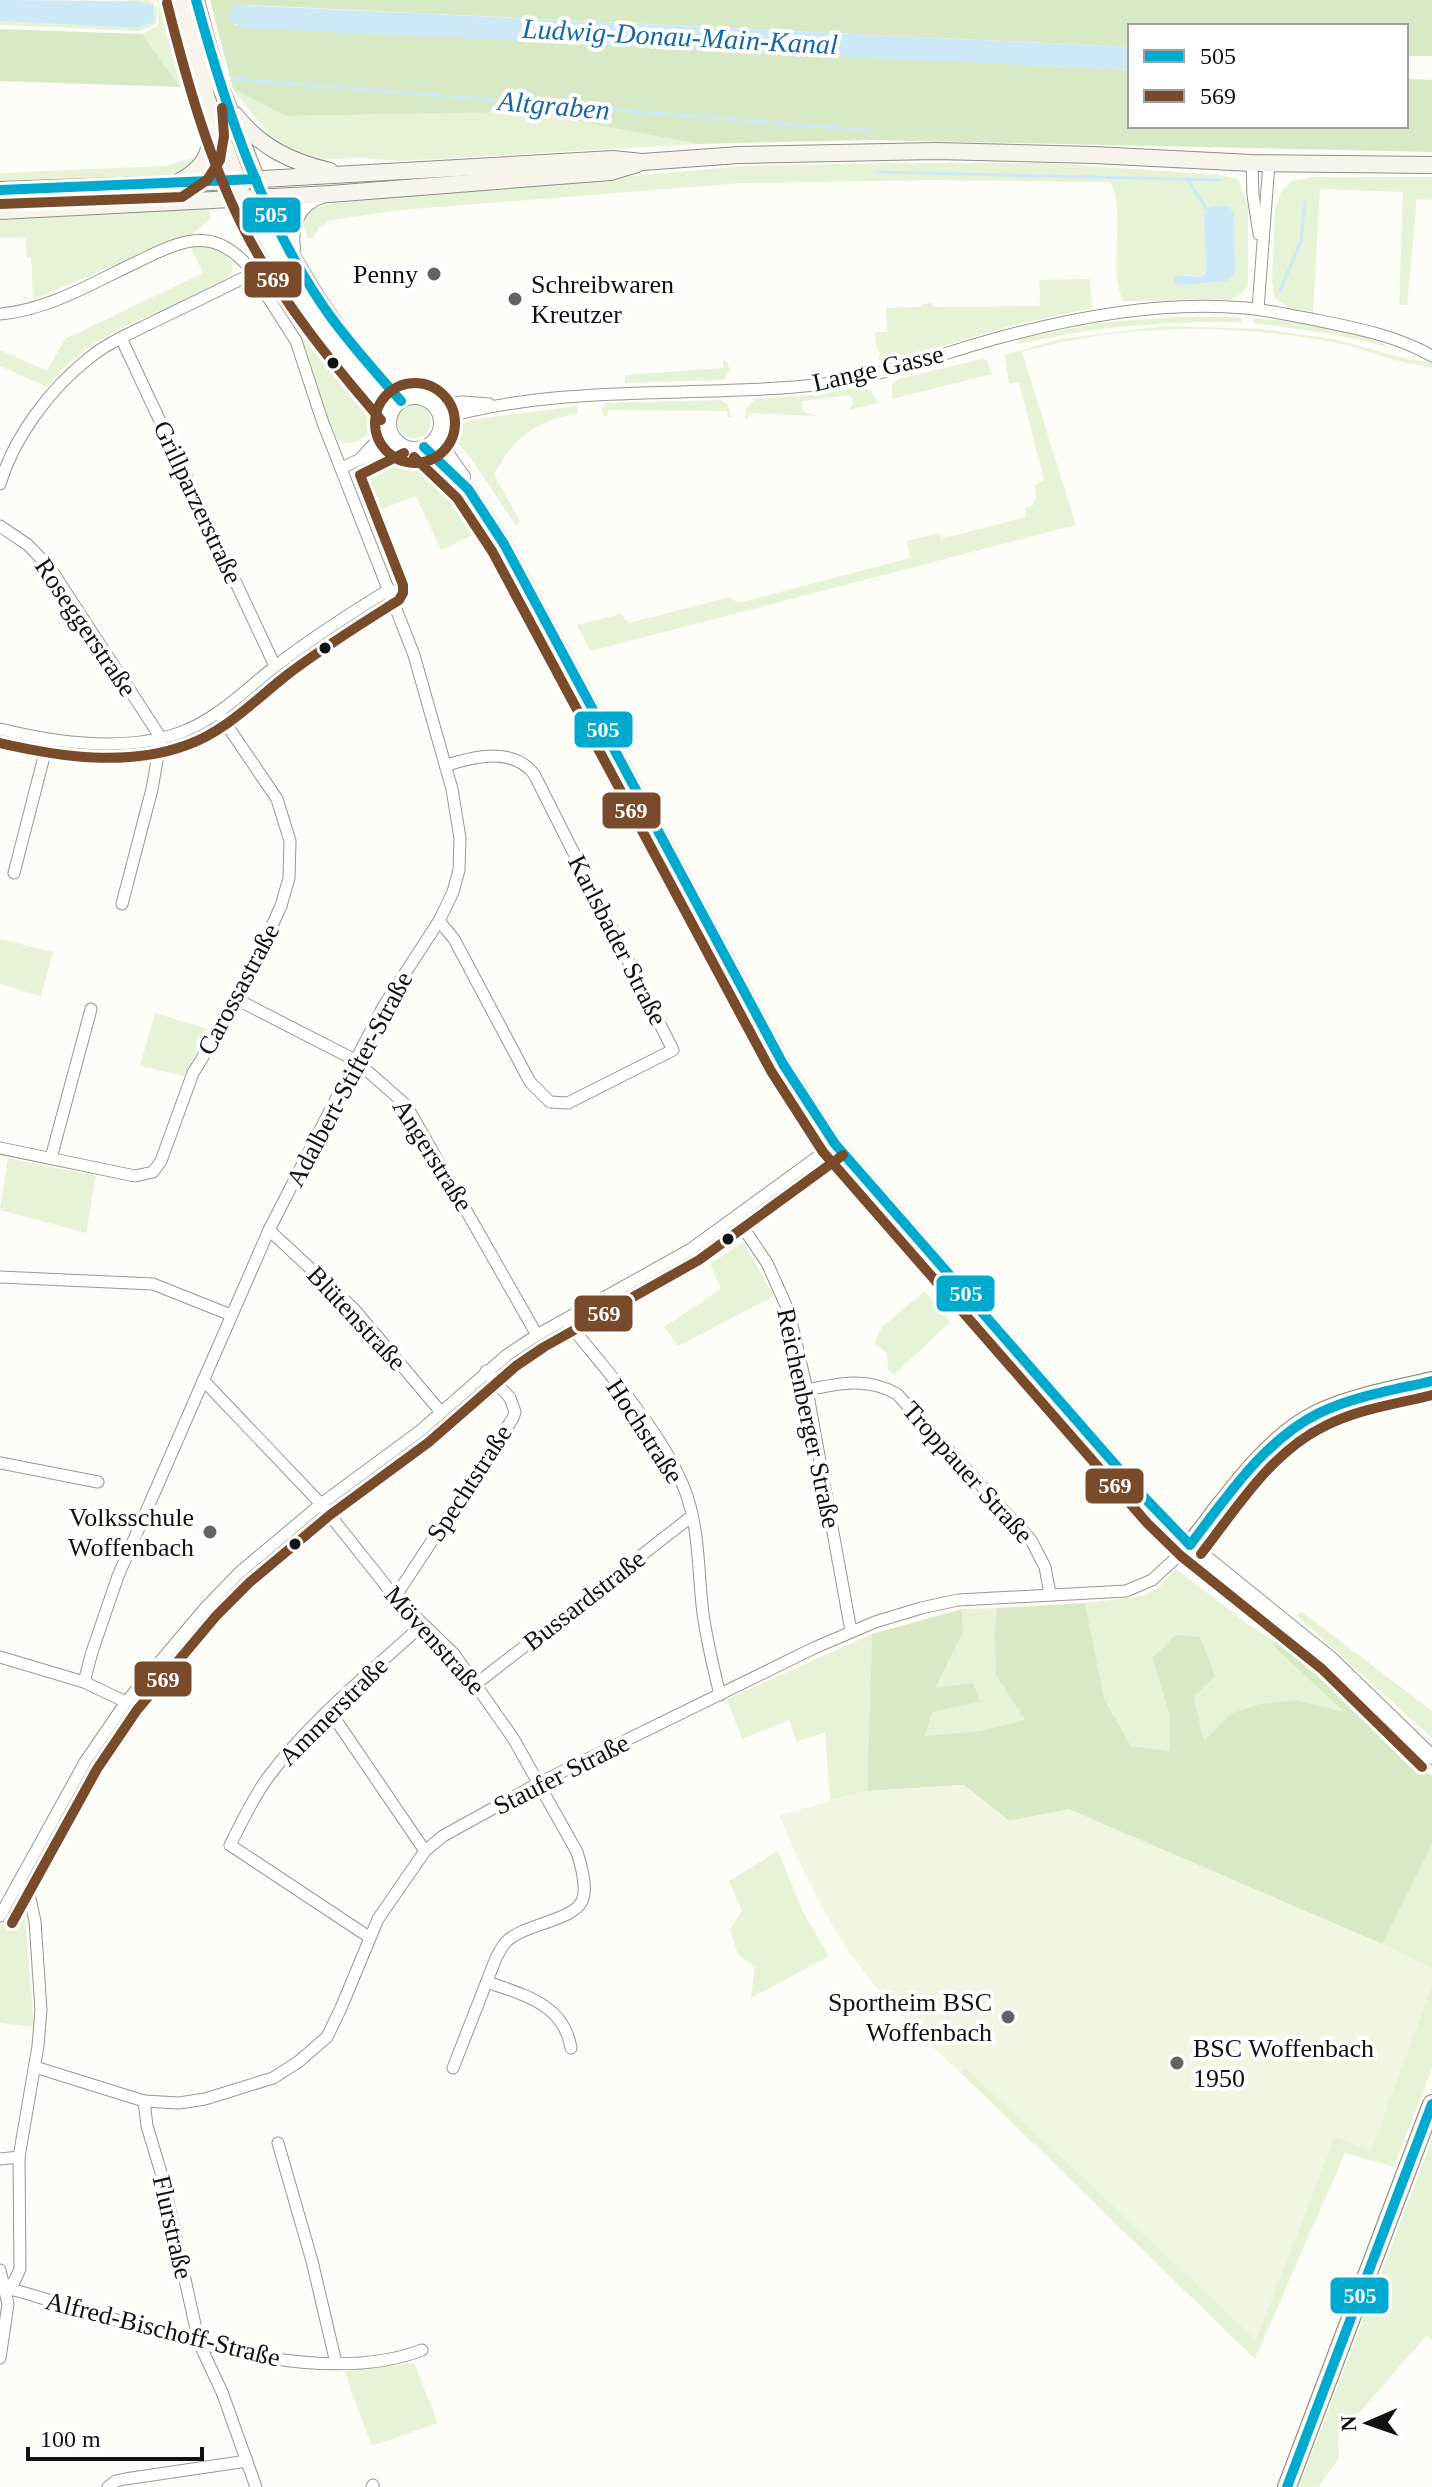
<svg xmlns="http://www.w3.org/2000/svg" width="1432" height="2487" viewBox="0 0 1432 2487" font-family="Georgia,serif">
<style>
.green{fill:#e7f3d7;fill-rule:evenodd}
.forest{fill:#d8eac5}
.pitch{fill:#f0f6e1}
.water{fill:#cde8f7}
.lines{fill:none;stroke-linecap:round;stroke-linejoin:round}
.stream{stroke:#cde8f7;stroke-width:3}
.minor-casing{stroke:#979795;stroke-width:13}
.tertiary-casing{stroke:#979795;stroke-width:16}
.secondary-casing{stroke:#8e8d8b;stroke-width:18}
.primary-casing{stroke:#858482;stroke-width:20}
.minor{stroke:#fffffe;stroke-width:11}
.tertiary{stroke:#fffffe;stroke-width:14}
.secondary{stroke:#f6f4eb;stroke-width:16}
.primary{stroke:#ede9dc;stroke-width:18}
.bus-1-casing{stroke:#fff;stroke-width:16}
.bus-2-casing{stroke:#fff;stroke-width:16}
.bus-1{stroke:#00a9ce;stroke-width:10}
.bus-2{stroke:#7a4b2a;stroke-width:10}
.poi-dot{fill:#646362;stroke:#fff;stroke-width:3}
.bus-dot{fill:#111;stroke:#fff;stroke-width:3}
.labels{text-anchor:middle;stroke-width:8;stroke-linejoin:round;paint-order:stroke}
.poi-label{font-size:26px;fill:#111;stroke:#fff;text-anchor:end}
.street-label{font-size:26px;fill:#111;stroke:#fff}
.water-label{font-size:28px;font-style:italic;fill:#1768a6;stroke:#fff}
.line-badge{stroke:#fff;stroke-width:3}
.badge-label{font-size:22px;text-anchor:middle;font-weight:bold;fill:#fff}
</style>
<rect width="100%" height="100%" fill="#fdfcf7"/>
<g class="green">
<path d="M 117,0 L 150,0 L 157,7 L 156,24 L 140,31 L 0,25 L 0,21 L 137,28 L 152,23 L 139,1 Z"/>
<path d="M 156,0 L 167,0 L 186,86 L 180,87 L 142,34 L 158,26 L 159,6 Z"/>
<path d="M 233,89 L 285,116 L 531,112 L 698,144 L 398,161 L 365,158 L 313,159 L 264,138 L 267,132 Z"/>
<path d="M 192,158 L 195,161 L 182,171 L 170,175 L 0,184 L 0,173 L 165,166 Z"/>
<path d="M 894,163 L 1047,163 L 1219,175 L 1238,179 L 1248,206 L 1248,286 L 1241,294 L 1230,300 L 1124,301 C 1106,274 1128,215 1110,182 L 932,180 L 742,183 L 400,210 L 332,220 L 318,228 L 313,239 L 308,238 L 301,222 C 311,205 325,205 344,202 L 742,166 ZM 1210,207 L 1227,281 L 1177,286 L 1174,280 L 1187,275 L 1202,277 L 1206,272 L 1204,215 Z"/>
<path d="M 1315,177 L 1432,177 L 1432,200 L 1417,199 L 1407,305 L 1399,305 L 1403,192 L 1320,189 L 1313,312 L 1289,308 L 1275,298 L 1272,282 L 1275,209 L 1282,190 L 1292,181 Z"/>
<path d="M 209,208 L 211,218 L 189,237 L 165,243 L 33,300 L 31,258 L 27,258 L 25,238 L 0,238 L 0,220 Z"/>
<path d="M 254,232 L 339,358 L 337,361 L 326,352 L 249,239 L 249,235 Z"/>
<path d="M 190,246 C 207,246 221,247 232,262 L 232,273 C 218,288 195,295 177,303 C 123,327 85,340 47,387 L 0,366 L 0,350 L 47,371 L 65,339 L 203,273 Z"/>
<path d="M 1090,279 L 1092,308 L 1014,325 L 895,360 L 881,362 L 878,359 L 881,354 L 876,347 L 875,332 L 887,332 L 886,308 L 921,307 L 922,304 L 932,303 L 933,307 L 1040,306 L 1039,280 Z"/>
<path d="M 1172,317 L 1241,317 L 1241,322 C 1165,321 1093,326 1019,344 L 1018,339 L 1098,323 Z"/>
<path d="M 293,318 L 366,409 L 372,420 L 371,429 C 361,445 343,448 333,434 Z"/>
<path d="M 1253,318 C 1293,322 1355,325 1388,347 L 1333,334 L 1253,323 Z"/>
<path d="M 1164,326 L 1262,329 L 1333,339 L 1407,359 L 1429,362 L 1432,363 L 1432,368 C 1422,365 1412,364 1402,362 C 1380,357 1360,347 1337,343 C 1233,323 1124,323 1022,352 L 1076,525 L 591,651 L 577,625 L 621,614 L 628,623 L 730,597 L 738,603 L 910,558 L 907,541 L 939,533 L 941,539 L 1026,517 L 1025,509 L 1033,505 L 1036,497 L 1035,485 L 1044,480 L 1019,382 L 1009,384 L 1005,355 L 1060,339 Z"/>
<path d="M 983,359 L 987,361 L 992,374 L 892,399 L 892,384 L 900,378 Z"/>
<path d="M 723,360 L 727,362 L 730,371 L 723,380 L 625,383 L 625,375 L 723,368 Z"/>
<path d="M 863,387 L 871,391 L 878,403 L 849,410 L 853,403 L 850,395 L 802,401 L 803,411 L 816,416 L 749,413 L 748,419 L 745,419 L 746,408 L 755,399 L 811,395 Z"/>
<path d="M 721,400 L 728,405 L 731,417 L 728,417 L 727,411 L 608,410 L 607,417 L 603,415 L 602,408 L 606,403 Z"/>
<circle cx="414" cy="421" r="17"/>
<path d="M 576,406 L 578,413 C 535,422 515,436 494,474 L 520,522 L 516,526 L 471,458 L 457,442 L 458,427 L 471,420 Z"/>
<path d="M 393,457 C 402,458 411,458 418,461 C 443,471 467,510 482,531 L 441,550 L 416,496 L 371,513 L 362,493 L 362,476 L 378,461 Z"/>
<path d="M 0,939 L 53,952 L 41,996 L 0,984 Z"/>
<path d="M 155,1013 L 208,1029 L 184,1076 L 140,1066 Z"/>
<path d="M 8,1158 L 96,1176 L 86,1233 L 0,1210 Z"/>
<path d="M 833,1173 L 851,1182 L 878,1209 L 1171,1541 L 1171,1552 L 1168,1554 L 1164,1550 L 1081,1448 L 956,1305 L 876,1216 Z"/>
<path d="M 743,1242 L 774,1296 L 678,1346 L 664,1327 L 721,1289 L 710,1264 Z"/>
<path d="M 925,1291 L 950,1322 L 894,1375 L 888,1369 C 888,1355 887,1350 874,1344 L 882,1327 Z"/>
<path d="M 1188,1560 L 1200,1563 L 1285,1630 L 1262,1623 L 1180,1564 Z"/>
<path d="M 1176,1569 L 1253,1628 L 1266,1635 L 1281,1637 L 1273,1646 L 1345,1713 L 1296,1700 L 1230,1714 L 1204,1742 L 1194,1696 L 1152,1658 L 1170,1716 L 1170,1751 L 1131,1746 L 1104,1698 L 1085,1603 L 1143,1596 L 1159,1587 Z"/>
<path d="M 997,1608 L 994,1635 L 996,1675 L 1026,1721 L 980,1731 L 925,1737 L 936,1689 L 963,1632 L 962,1609 Z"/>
<path d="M 1302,1612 L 1432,1711 L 1432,1738 L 1296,1615 Z"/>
<path d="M 872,1634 L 867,1791 L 830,1800 L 825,1732 L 797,1742 L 789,1720 L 742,1739 L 727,1699 Z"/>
<path d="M 1432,1844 L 1432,1969 L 1382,1944 Z"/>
<path d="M 778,1851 L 804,1914 L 829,1956 L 751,1998 L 755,1966 L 738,1955 L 730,1929 L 742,1911 L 729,1881 Z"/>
<path d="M 17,1903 L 23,1908 L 25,1918 L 34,2027 L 0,2023 L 0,1927 Z"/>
<path d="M 1432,1985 L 1432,2068 L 1394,2167 L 1345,2153 L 1255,2359 L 960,2072 L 965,2067 L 1256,2339 L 1335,2136 L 1371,2150 Z"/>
<path d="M 1432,2140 L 1432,2340 L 1426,2336 L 1338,2437 L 1339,2458 L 1318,2487 L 1299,2487 Z"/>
<path d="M 414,2363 L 438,2423 L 372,2446 L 344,2371 Z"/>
</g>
<g class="forest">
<path d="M 210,0 L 1432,0 L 1432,56 L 1406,56 L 1406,26 L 1130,26 L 1130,47 L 248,5 L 235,25 L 1130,70 L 1130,126 L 1406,126 L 1406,79 L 1432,80 L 1432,152 L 870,140 L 698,144 L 531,112 L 285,116 L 233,89 Z"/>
<path d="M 0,29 L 142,34 L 180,87 L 0,81 Z"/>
<path d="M 1085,1603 L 1104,1698 L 1131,1746 L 1170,1751 L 1170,1716 L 1152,1658 L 1176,1635 L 1200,1637 L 1215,1676 L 1194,1697 L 1204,1741 L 1230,1714 L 1260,1704 L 1296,1700 L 1344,1712 L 1272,1645 L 1281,1637 L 1432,1776 L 1432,1844 L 1382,1944 L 1069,1810 L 1009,1821 L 964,1785 L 867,1791 L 872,1634 L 962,1609 L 963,1632 L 936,1688 L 973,1683 L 980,1702 L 932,1712 L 925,1736 L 980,1731 L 1025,1720 L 996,1675 L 994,1635 L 997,1608 Z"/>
</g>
<path class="pitch" d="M 964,1785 L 1008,1821 L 1069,1809 L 1382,1944 L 1432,1969 L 1432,1985 L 1371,2151 L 1335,2136 L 1256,2340 L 966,2068 L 960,2072 C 913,2031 864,1979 832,1925 C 811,1890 795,1852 779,1815 L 867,1791 Z"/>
<g class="water">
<path d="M 0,0 L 139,1 L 153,6 L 154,15 L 152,23 L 137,28 L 0,21 Z"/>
<path d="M 236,5 L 1130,47 L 1130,70 L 244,28 L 230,21 L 231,9 Z"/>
<path d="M 1228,206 L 1234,213 L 1235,273 L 1227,281 L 1177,286 L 1173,280 L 1177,275 L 1202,277 L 1206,273 L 1204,215 L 1210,207 Z"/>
</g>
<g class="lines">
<g class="stream">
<path d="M 233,79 L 875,131"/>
<path d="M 877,172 L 1221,180"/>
<path d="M 1188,180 L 1207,210"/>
<path d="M 1280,291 L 1301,241 L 1305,202"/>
</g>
<defs>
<g id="minor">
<path d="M 1252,163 L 1253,195 L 1259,234"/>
<path d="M 1258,309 L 1269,163"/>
<path d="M 0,314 C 49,310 94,282 137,262 C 158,252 183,238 207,241 C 223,243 238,255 248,266 L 296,341 L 323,423 L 414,655 L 452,789 L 460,838 L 459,870 L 453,892 L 439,921 L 383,1007 L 269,1230 L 118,1576 L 92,1652 L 84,1682"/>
<path d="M 121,338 L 275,666"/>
<path d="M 433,404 L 463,402 L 489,404"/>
<path d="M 440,419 C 565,382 696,399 824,384 C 882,376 938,355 994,339 C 1075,317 1161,301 1245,308 C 1267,310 1289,315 1311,319 C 1351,327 1396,335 1432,356"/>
<path d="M 362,457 L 374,444 L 391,432"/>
<path d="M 342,468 C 360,458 379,453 397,441"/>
<path d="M 0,484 C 14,437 50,389 88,359 C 107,343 131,333 153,322 C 186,306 220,290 253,273"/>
<path d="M 0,526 L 28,545 L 50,568 L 161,738 L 152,789 L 122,904"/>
<path d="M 0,729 C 57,743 126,753 182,732 C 219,718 247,688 277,665 C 313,637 351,613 390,589"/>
<path d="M 14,873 L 48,741"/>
<path d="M 439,921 L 454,939 L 530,1082 L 550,1102 L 568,1103 L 673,1050 L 534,774 C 512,747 476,756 447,765"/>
<path d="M 238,1000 L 355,1060 L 406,1105 L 537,1335"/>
<path d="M 0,1148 L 135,1176 L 153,1172 L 161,1161 L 193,1073 L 238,1000 L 281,906 L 289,878 L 290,841 L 277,799 L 218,712"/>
<path d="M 51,1158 L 91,1009"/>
<path d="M 736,1217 L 767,1263 L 789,1312 L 807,1390 L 851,1631"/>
<path d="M 269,1230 L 354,1309 L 440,1411"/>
<path d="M 0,1277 L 153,1284 L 231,1315"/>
<path d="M 566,1320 C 606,1371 666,1435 687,1496 C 699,1532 698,1568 702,1605 C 705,1635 713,1666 720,1695"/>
<path d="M 203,1380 L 321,1504 L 395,1597 L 454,1654 L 513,1738 L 577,1852 C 581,1865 588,1888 582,1901 C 573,1921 523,1924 506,1942 C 502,1946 499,1953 496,1958 L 453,2068"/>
<path d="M 807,1390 C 840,1383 868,1377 897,1394 L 1031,1540 L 1045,1567 L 1050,1594"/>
<path d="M 0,1463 L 98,1482"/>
<path d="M 395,1597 L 513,1418 L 515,1412 L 510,1398 L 486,1371"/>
<path d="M 0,1657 L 84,1682 L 126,1702"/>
<path d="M 476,1684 L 692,1516"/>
<path d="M 329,1710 L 425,1851"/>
<path d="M 0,1916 L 85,1762 L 126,1702 L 206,1607 L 240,1572 L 321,1504 L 420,1431 L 507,1355 L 537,1335 L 691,1249 L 835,1144"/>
<path d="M 369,1937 L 230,1845 C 242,1822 253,1797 269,1776 C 312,1719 370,1673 422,1625"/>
<path d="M 487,1982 C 524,1995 564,2004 571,2048"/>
<path d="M 35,2067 L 144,2101 L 179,2103 L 205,2099 L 273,2078 L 298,2062 L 327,2037 L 341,2008 L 378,1919 L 425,1851 L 443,1836 L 539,1783 L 814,1648 L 875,1622 L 921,1608 L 958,1600 L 1126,1591 L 1152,1580 L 1190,1545"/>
<path d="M 144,2101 L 147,2126 L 163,2179 L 199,2343 L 222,2392 L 256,2487"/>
<path d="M 278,2143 L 312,2261 L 336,2363"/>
<path d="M 0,2159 L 19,2157"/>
<path d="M 0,2270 L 8,2304 L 0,2358"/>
<path d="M 0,2287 C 22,2291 43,2299 65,2305 C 168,2334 318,2390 422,2350"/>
<path d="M 5,2288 L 14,2282 L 20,2269 L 19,2157 L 38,2046 L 41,2010 L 35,1921 L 30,1899 L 19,1882"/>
<path d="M 108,2487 L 116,2481 L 125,2479 L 247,2461"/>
<path d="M 372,2487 L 373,2485"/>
</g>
<g id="tertiary">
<path d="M 263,197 C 298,272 342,342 401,401"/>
<path d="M 245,198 C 283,277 334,346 392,411"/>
<path d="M 293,249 C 290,226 298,203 322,196"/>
<circle cx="415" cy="423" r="26"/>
<path d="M 436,438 L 463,477"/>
<path d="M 424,447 L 468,489 L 504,544 L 783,1064 L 835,1144 L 1158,1514 L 1190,1545 L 1331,1659 L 1432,1757"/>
</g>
<g id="secondary">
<path d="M 181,0 L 207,99 L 241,189"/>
<path d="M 196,0 L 217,78 L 260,188"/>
<path d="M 235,115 C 260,147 291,162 330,171"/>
<path d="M 177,183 C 203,169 213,155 210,125"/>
<path d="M 0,190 L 176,184 L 613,159 L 642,162 L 739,155 L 936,151 L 1094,155 L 1252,163 L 1432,165"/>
<path d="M 0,211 L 330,194 L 610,172 L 637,164"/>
</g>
<g id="primary">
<path d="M 1190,1545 C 1225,1501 1267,1437 1319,1413 C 1353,1397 1395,1390 1432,1381"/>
<path d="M 1287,2487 L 1432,2104"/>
</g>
</defs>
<use href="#minor" class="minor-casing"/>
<use href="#tertiary" class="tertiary-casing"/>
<use href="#secondary" class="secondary-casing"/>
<use href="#primary" class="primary-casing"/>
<use href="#minor" class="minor"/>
<use href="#tertiary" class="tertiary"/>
<use href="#secondary" class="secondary"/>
<use href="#primary" class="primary"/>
<defs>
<g id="bus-1">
<path d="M 196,0 C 226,110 263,222 330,316 C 352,346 376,373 401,401"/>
<path d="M 0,190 L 256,179"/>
<path d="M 424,447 L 468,489 L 504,544 L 783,1064 L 835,1144 L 1140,1493 L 1190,1545"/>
<path d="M 1190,1545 C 1227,1497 1263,1441 1319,1413 C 1354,1396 1394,1390 1432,1381"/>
<path d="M 1287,2487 L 1432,2104"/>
</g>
<g id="bus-2">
<path d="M 167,3 C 187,82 209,161 246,233 C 282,302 331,362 381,420"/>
<path d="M 0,204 L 182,197 L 207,180 L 220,160 L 224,136 L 222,108"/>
<circle cx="415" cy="423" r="40"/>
<path d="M 414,457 L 457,498 L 492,551 L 771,1071 L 823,1152 L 1148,1524 L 1181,1556 L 1322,1669 L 1422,1767"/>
<path d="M 0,743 C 61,757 127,767 187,745 C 226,731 255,700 287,675 C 322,648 361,624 399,600 L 403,593 L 403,585 L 360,475 L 404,453"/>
<path d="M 1201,1554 C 1237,1508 1271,1452 1325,1426 C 1358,1409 1396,1404 1432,1395"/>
<path d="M 12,1923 L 97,1769 L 137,1710 L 216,1616 L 250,1582 L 330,1515 L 429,1442 L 516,1366 L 544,1347 L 699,1260 L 843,1155"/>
</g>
</defs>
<use href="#bus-1" class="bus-1-casing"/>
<use href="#bus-2" class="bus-2-casing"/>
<use href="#bus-1" class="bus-1"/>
<use href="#bus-2" class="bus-2"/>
</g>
<g class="poi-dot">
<circle cx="434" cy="274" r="8"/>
<circle cx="515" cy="299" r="8"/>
<circle cx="210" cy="1532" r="8"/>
<circle cx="1008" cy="2017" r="8"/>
<circle cx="1177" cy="2063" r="8"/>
</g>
<g class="bus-dot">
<circle cx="333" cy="363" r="7"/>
<circle cx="325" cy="648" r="7"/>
<circle cx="728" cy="1239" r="7"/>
<circle cx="295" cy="1544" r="7"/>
</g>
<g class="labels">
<g class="poi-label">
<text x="418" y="283">Penny</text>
<text x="531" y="293" text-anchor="start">Schreibwaren<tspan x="531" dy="30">Kreutzer</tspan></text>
<text x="194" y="1526">Volksschule<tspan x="194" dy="30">Woffenbach</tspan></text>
<text x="992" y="2011">Sportheim BSC<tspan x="992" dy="30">Woffenbach</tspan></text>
<text x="1193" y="2057" text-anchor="start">BSC Woffenbach<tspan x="1193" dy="30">1950</tspan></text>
</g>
<g class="street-label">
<text transform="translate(878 368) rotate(-13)" y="9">Lange Gasse</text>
<text transform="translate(198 502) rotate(65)" y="9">Grillparzerstraße</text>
<text transform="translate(86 627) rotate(56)" y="9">Roseggerstraße</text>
<text transform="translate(618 940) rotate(63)" y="9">Karlsbader Straße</text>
<text transform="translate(238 989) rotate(-62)" y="9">Carossastraße</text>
<text transform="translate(349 1079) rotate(-62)" y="9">Adalbert-Stifter-Straße</text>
<text transform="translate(433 1155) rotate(58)" y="9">Angerstraße</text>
<text transform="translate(357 1318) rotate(47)" y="9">Blütenstraße</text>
<text transform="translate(809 1418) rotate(78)" y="9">Reichenberger Straße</text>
<text transform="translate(645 1431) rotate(57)" y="9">Hochstraße</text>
<text transform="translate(968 1472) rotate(48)" y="9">Troppauer Straße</text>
<text transform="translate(469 1483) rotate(-57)" y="9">Spechtstraße</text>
<text transform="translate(584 1600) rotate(-38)" y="9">Bussardstraße</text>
<text transform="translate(435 1640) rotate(48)" y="9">Mövenstraße</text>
<text transform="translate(333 1711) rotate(-45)" y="9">Ammerstraße</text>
<text transform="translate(561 1774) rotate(-27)" y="9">Staufer Straße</text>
<text transform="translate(173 2227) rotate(77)" y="9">Flurstraße</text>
<text transform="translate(163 2329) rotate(14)" y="9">Alfred-Bischoff-Straße</text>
</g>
<g class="water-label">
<text transform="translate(680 36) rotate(3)" y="10">Ludwig-Donau-Main-Kanal</text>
<text transform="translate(554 105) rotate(5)" y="10">Altgraben</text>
</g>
</g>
<g class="line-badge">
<rect x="241" y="196" width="61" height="38" rx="8" fill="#00a9ce"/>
<rect x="243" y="260" width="60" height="39" rx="8" fill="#7a4b2a"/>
<rect x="573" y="710" width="61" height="39" rx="8" fill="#00a9ce"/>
<rect x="601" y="791" width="61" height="39" rx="8" fill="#7a4b2a"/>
<rect x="935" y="1274" width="61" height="39" rx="8" fill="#00a9ce"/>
<rect x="573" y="1294" width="61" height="39" rx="8" fill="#7a4b2a"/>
<rect x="1084" y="1467" width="61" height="38" rx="8" fill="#7a4b2a"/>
<rect x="133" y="1660" width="60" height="38" rx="8" fill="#7a4b2a"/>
<rect x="1329" y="2276" width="61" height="39" rx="8" fill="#00a9ce"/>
</g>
<g class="badge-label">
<text x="271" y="222">505</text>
<text x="273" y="287">569</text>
<text x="603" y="737">505</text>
<text x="631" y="818">569</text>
<text x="966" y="1301">505</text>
<text x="604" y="1321">569</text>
<text x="1115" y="1493">569</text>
<text x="163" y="1687">569</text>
<text x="1360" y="2303">505</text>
</g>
<rect x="1128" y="24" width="280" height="104" fill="#ffffff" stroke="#a0a0a0" stroke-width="2"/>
<rect x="1144" y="50" width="40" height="12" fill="#00a9ce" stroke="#a0a0a0" stroke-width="2"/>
<text x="1200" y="64" font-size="24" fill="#111111">505</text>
<rect x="1144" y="90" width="40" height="12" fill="#7a4b2a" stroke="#a0a0a0" stroke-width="2"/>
<text x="1200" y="104" font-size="24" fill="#111111">569</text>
<g transform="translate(1368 2423) rotate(268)" stroke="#ffffff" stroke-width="6" paint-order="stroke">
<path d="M0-6L14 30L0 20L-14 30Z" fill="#111111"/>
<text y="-12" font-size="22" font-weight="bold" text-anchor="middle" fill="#111111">N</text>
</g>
<path d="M28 2447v12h174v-12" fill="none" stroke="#111111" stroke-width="4"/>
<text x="40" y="2447" font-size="24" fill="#111111" stroke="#ffffff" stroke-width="6" paint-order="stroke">100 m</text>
</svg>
